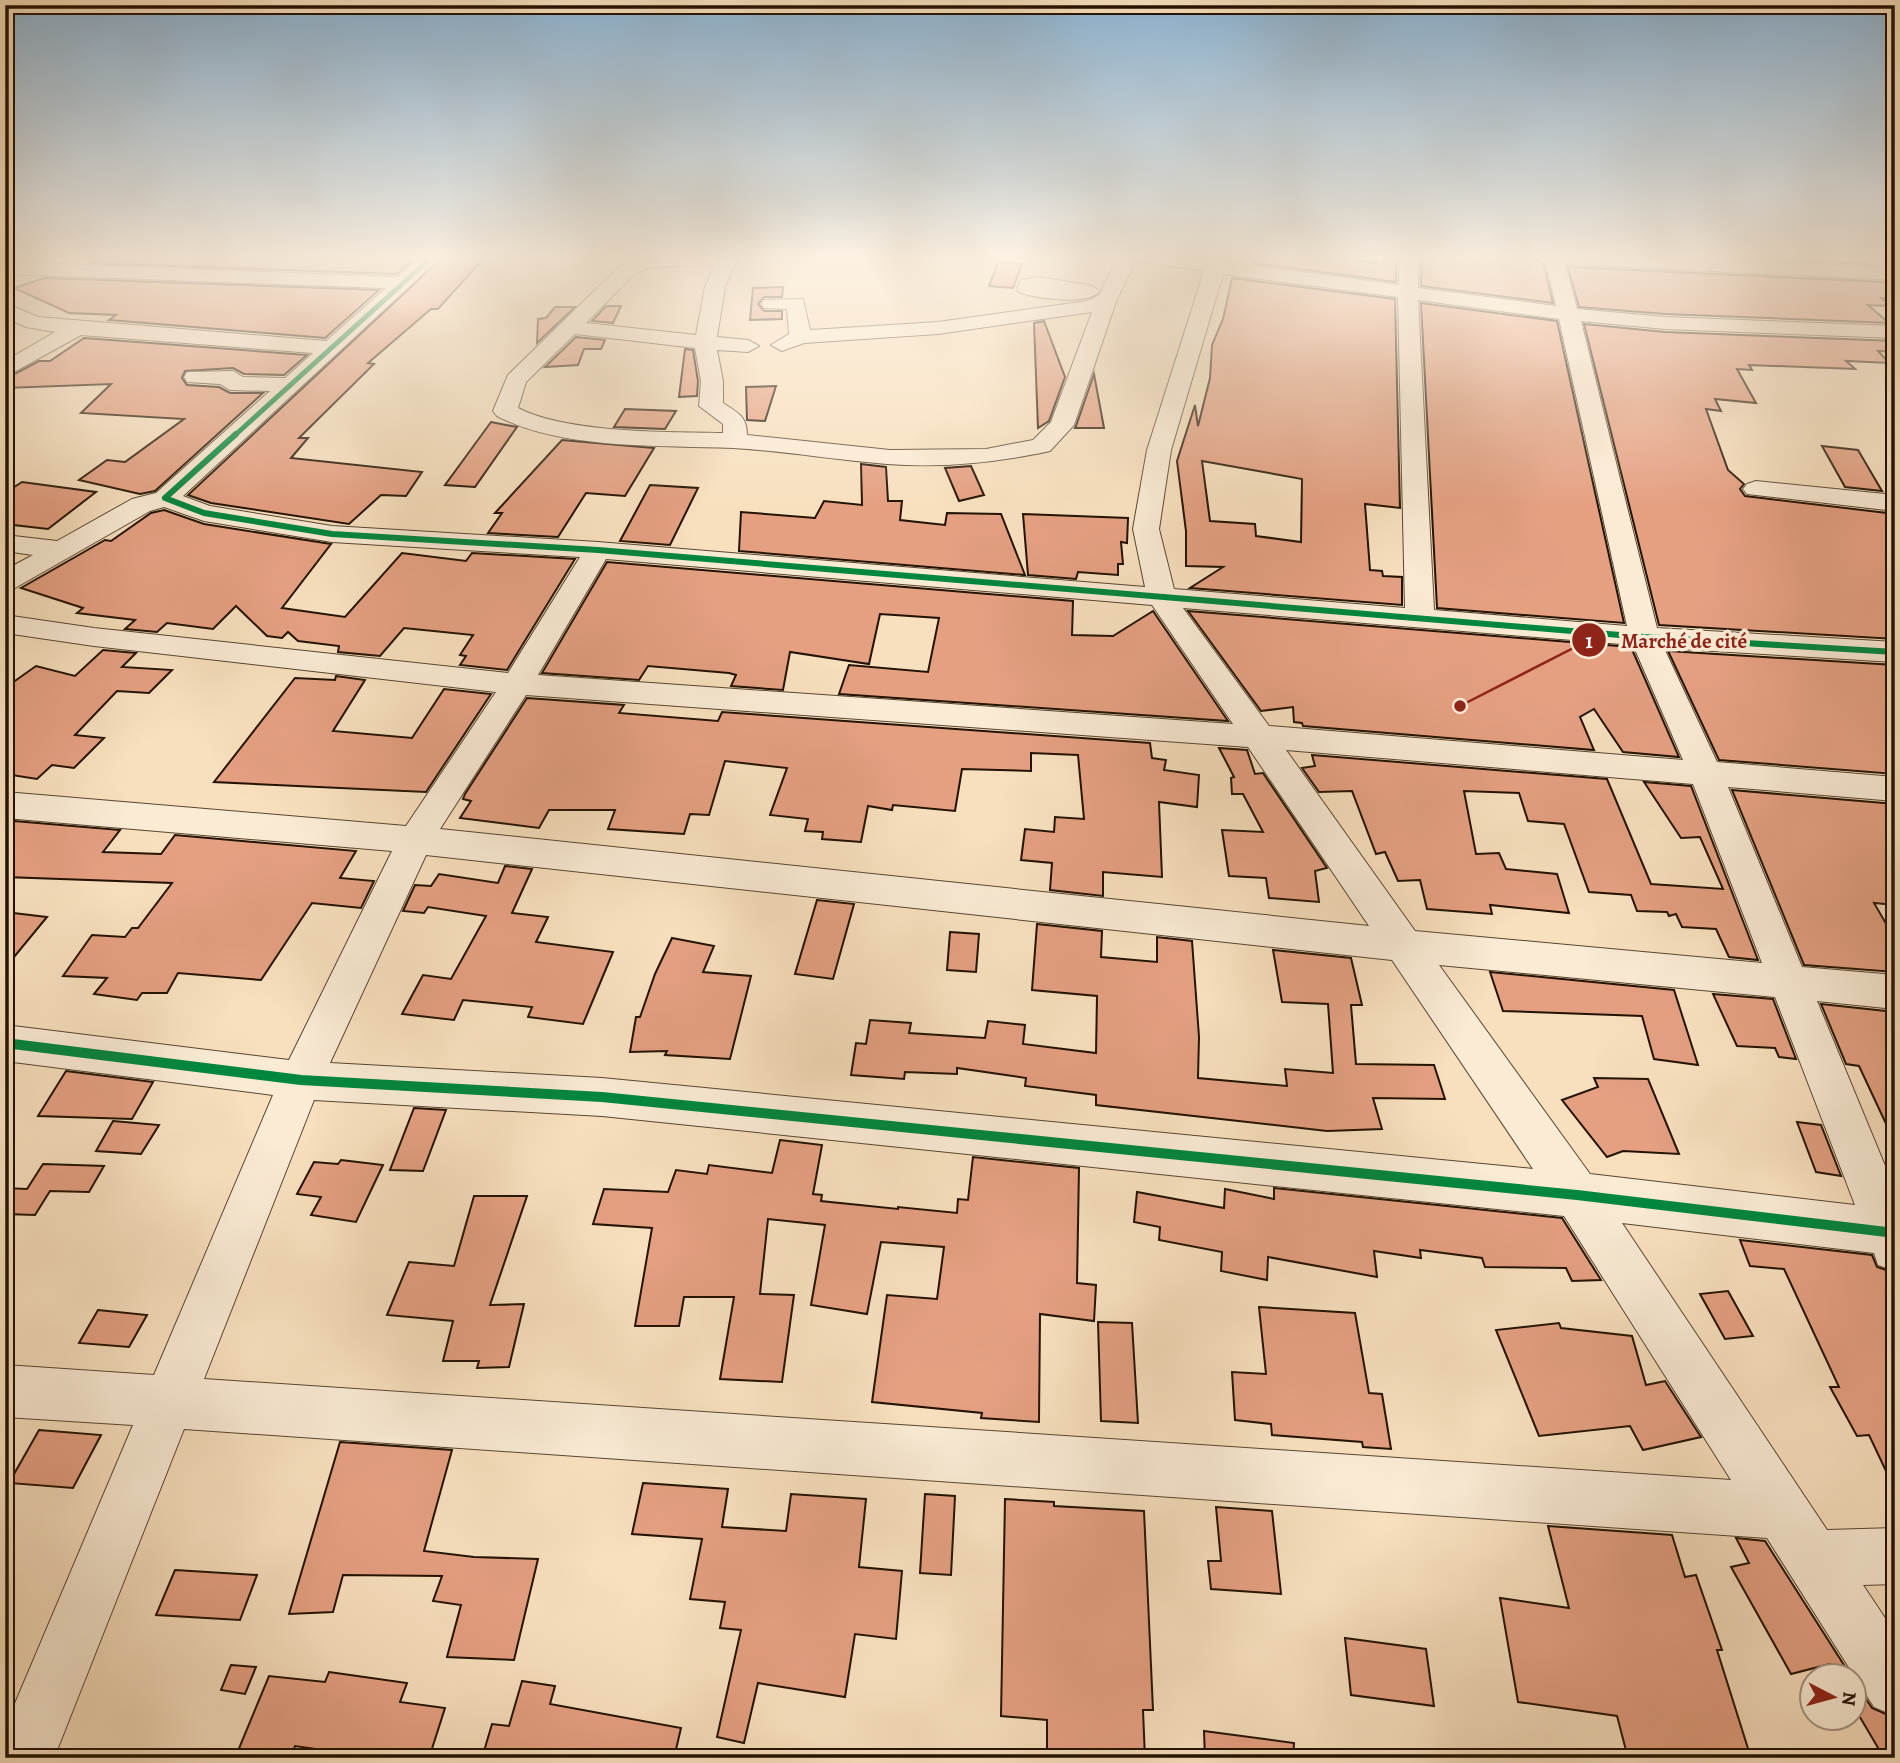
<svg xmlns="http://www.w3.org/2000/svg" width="1900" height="1763" viewBox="0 0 1900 1763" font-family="Alegreya,serif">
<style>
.building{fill:#e5a082;stroke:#221201;stroke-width:2;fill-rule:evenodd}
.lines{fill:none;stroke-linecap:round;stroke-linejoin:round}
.minor-casing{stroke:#584630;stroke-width:2}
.minor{fill:#faebd5;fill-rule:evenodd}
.cycleway-far2-casing{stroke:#faebd5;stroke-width:8}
.cycleway-far1-casing{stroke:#faebd5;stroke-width:10}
.cycleway-casing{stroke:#faebd5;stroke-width:15}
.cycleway-far2{stroke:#00873e;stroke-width:5}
.cycleway-far1{stroke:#00873e;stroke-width:6}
.cycleway{stroke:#00873e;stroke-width:10}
.leader{fill:none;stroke:#8f2418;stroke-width:2.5}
.callout-dot{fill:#8f2418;stroke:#faebd5;stroke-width:2.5}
.mark-label{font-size:21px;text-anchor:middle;font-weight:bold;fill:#fff}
.callout-label{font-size:21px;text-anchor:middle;font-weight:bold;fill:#8f2418;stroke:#faebd5;stroke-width:7;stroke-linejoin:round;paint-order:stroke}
</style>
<rect width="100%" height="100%" fill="#f8e0bf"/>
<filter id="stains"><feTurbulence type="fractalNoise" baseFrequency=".00286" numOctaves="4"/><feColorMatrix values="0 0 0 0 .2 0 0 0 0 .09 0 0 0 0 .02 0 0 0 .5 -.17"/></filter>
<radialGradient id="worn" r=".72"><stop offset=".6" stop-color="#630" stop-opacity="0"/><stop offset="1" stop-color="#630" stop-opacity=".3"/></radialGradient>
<g class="building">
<path d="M 106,257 L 416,257 L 397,274 L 90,263 Z"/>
<path d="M 443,257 L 482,260 L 438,309 L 431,309 L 368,363 L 374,364 L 299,438 L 308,438 L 291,458 L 422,472 L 406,496 L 381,495 L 349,524 L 211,503 L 188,495 Z"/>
<path d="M 1255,257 L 1329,257 L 1377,263 L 1377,257 L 1397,257 L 1396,282 L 1254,263 Z"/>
<path d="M 1422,257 L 1532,258 L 1544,265 L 1553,303 L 1421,286 Z"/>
<path d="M 1739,257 L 1794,260 L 1791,257 L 1860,257 L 1867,264 Z"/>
<path d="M 998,262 L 1022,264 L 1013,288 L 989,286 Z"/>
<path d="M 1568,267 L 1885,282 L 1895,291 L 1895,298 L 1881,298 L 1891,306 L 1868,305 L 1889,323 L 1665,314 L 1579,307 Z"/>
<path d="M 44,278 L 379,290 L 325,338 L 109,320 L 116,315 L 69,313 L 14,288 Z"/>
<path d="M 1232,278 L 1395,299 L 1400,508 L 1365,504 L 1370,570 L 1382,571 L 1383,576 L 1402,577 L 1402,605 L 1190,588 L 1223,567 L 1186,566 L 1186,531 L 1177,461 L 1195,405 L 1198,426 L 1210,378 L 1212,345 L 1223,319 ZM 1202,461 L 1302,479 L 1301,542 L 1256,536 L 1255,524 L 1210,521 Z"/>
<path d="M 783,287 L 782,297 L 764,297 L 758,304 L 764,311 L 782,311 L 782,319 L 750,320 L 753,288 Z"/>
<path d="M 1421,303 L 1557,321 L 1624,623 L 1437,608 Z"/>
<path d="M 606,306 L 621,306 L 613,323 L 592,321 Z"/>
<path d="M 555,307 L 575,307 L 537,343 L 538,319 L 546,318 Z"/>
<path d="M 1044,321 L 1065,377 L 1049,421 L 1038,428 L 1034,323 Z"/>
<path d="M 1584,324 L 1665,332 L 1895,341 L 1895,352 L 1878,351 L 1889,363 L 1846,361 L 1855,369 L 1749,365 L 1752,370 L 1737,369 L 1756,403 L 1715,399 L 1721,411 L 1706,409 L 1728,470 L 1744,484 L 1740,489 L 1745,496 L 1887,513 L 1895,558 L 1895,639 L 1659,625 Z"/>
<path d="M 576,337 L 605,340 L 601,349 L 584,349 L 578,365 L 545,367 Z"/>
<path d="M 84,338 L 307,355 L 284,375 L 244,374 L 233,368 L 185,371 L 182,378 L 187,385 L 219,387 L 230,393 L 263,393 L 155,491 L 140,494 L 79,480 L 107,460 L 125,462 L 184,419 L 81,413 L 111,384 L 5,388 L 5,379 L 39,361 L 50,361 Z"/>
<path d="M 685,349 L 693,350 L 698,381 L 697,396 L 679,397 Z"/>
<path d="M 1094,374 L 1104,428 L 1075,428 L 1076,426 Z"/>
<path d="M 776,386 L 765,421 L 747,420 L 746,387 Z"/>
<path d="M 625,409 L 676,411 L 665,429 L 614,427 Z"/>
<path d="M 491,422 L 517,427 L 475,487 L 445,485 Z"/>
<path d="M 562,440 L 654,448 L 625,496 L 586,493 L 558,537 L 488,533 L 502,513 L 495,513 Z"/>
<path d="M 1822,446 L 1858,450 L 1882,491 L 1845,487 Z"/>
<path d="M 861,464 L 886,467 L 888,501 L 902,501 L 900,520 L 945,525 L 947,513 L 1001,514 L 1025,575 L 739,551 L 741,512 L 815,518 L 824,501 L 862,505 Z"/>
<path d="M 971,466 L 984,495 L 959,501 L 945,468 Z"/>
<path d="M 22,482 L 96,492 L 48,529 L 5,524 L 5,493 Z"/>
<path d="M 650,485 L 698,488 L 670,545 L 620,541 Z"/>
<path d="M 164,510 L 204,524 L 331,544 L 282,608 L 345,617 L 402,553 L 466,561 L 472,553 L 575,559 L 507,670 L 460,665 L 466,656 L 460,655 L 473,635 L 404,628 L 380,656 L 338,652 L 339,646 L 298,641 L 288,632 L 282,638 L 267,636 L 236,606 L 213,629 L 167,623 L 157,632 L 125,629 L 135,620 L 77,613 L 83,608 L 21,588 L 105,540 L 111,541 L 151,513 Z"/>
<path d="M 1023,514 L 1128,518 L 1127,543 L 1121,542 L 1123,564 L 1118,564 L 1118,575 L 1078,572 L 1076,579 L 1028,575 Z"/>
<path d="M 607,562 L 1073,601 L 1072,635 L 1113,636 L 1153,611 L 1228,721 L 839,694 L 849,665 L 928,672 L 939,618 L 880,614 L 869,664 L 790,652 L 783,690 L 731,686 L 736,675 L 729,673 L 648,666 L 639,680 L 542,673 Z"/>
<path d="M 1188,611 L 1631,647 L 1679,757 L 1623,752 L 1594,709 L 1580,717 L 1594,750 L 1303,726 L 1302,723 L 1294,722 L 1293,707 L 1261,711 Z"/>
<path d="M 103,650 L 136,653 L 122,667 L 172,670 L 149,693 L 117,691 L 75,735 L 104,738 L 74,768 L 52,765 L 37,779 L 5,774 L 5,688 L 36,666 L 75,676 Z"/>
<path d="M 1668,651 L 1895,665 L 1895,774 L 1719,760 Z"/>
<path d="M 336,676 L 365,680 L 333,731 L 412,738 L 444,689 L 491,694 L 426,792 L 214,782 L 295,678 L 335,680 Z"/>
<path d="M 527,698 L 624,705 L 619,713 L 718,721 L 722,712 L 1150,743 L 1152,758 L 1166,760 L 1164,770 L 1199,775 L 1197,807 L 1159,802 L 1162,877 L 1103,872 L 1103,896 L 1050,890 L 1052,863 L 1021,860 L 1025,829 L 1054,832 L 1055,817 L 1084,819 L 1078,755 L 1031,753 L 1031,771 L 962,769 L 955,811 L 893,805 L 892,810 L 868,806 L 861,842 L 822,839 L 823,832 L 805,831 L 808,819 L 770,815 L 787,768 L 725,761 L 709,815 L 690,814 L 684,834 L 608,829 L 615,810 L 549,810 L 539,828 L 460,818 L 471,801 L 463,799 L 465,794 Z"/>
<path d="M 1219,748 L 1247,750 L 1255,774 L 1263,773 L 1327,868 L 1315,871 L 1319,902 L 1269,898 L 1266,878 L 1229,876 L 1222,830 L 1263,832 L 1243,794 L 1232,794 L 1231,778 L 1234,777 Z"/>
<path d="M 1312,755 L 1607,779 L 1651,884 L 1723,889 L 1700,837 L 1681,838 L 1644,782 L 1691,786 L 1758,960 L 1729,957 L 1716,929 L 1682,927 L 1676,914 L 1669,916 L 1667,912 L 1637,911 L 1631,895 L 1589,892 L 1564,824 L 1528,821 L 1519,793 L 1464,791 L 1476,854 L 1499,853 L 1506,869 L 1557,874 L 1569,913 L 1490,905 L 1492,914 L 1427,909 L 1420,880 L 1398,881 L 1385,852 L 1376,854 L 1352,791 L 1319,792 L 1302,768 L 1315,766 Z"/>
<path d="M 1732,790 L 1895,804 L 1895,905 L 1874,903 L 1895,939 L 1895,972 L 1804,965 Z"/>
<path d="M 14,821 L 120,830 L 103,852 L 161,854 L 175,835 L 356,851 L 340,878 L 374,881 L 361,908 L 312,903 L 261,980 L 178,973 L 167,993 L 142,993 L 137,1000 L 94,994 L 107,978 L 63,976 L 92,935 L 125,937 L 132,928 L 138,928 L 172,883 L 5,877 L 5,830 Z"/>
<path d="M 505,866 L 532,869 L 512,913 L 548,917 L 536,942 L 613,952 L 583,1024 L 528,1017 L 532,1007 L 463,1000 L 454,1020 L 402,1014 L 423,975 L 451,979 L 486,916 L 428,907 L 424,913 L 403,911 L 415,885 L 431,886 L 439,874 L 498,883 Z"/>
<path d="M 817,900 L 854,904 L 833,979 L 795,974 Z"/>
<path d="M 5,912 L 47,917 L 5,968 Z"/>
<path d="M 1037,924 L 1102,931 L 1101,957 L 1157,962 L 1157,937 L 1192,941 L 1199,1037 L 1198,1078 L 1287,1086 L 1285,1069 L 1333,1073 L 1328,1004 L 1282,1002 L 1273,950 L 1351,958 L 1362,1005 L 1351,1005 L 1356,1064 L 1434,1065 L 1445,1099 L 1373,1098 L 1382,1129 L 1327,1131 L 1096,1105 L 1096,1095 L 1025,1086 L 1026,1078 L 957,1068 L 957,1074 L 905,1072 L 904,1079 L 851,1075 L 856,1043 L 866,1044 L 870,1020 L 911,1023 L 909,1033 L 985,1038 L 988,1021 L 1025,1025 L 1023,1044 L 1096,1053 L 1097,996 L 1032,990 Z"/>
<path d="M 950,932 L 979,934 L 976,972 L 947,970 Z"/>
<path d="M 672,938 L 714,946 L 703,972 L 751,976 L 730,1059 L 665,1055 L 667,1051 L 630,1052 L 636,1017 L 640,1017 L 655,974 Z"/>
<path d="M 1490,972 L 1674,990 L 1698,1065 L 1654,1059 L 1642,1016 L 1503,1011 Z"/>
<path d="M 1713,994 L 1773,999 L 1796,1059 L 1779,1057 L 1775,1048 L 1737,1046 Z"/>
<path d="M 1821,1004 L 1895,1012 L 1895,1143 L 1859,1066 L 1846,1064 Z"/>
<path d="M 66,1071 L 153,1082 L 132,1119 L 38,1116 Z"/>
<path d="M 1594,1078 L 1648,1079 L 1679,1154 L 1623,1151 L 1607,1157 L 1562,1100 L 1598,1087 Z"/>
<path d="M 414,1108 L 446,1110 L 423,1171 L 390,1170 Z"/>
<path d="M 113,1121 L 159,1125 L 141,1154 L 96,1151 Z"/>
<path d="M 1797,1122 L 1821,1125 L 1841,1176 L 1816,1172 Z"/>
<path d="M 780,1140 L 822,1145 L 813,1194 L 822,1195 L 821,1201 L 898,1209 L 898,1207 L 957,1213 L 958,1199 L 968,1200 L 973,1157 L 1079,1168 L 1077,1283 L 1096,1285 L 1094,1321 L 1040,1314 L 1039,1422 L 981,1418 L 982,1413 L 872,1402 L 887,1295 L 937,1299 L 944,1247 L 881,1242 L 867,1314 L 811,1305 L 825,1225 L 768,1219 L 760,1294 L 794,1295 L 782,1382 L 720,1379 L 734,1297 L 684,1297 L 679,1326 L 635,1326 L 652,1228 L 593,1224 L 604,1189 L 668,1192 L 676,1170 L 707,1174 L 709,1165 L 772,1173 Z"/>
<path d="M 341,1160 L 383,1165 L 356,1222 L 311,1215 L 321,1197 L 297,1194 L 314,1162 L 338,1164 Z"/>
<path d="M 43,1164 L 104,1166 L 89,1192 L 50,1191 L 35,1215 L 5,1214 L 5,1188 L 27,1189 Z"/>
<path d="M 1274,1188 L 1562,1218 L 1601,1280 L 1572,1281 L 1566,1268 L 1485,1267 L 1482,1258 L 1420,1250 L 1421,1258 L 1374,1251 L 1377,1277 L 1268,1257 L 1267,1280 L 1221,1271 L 1222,1252 L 1159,1240 L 1160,1227 L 1134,1222 L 1137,1192 L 1224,1208 L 1225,1189 L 1274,1199 Z"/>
<path d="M 474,1196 L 527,1196 L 490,1305 L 524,1304 L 509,1367 L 477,1368 L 479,1361 L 443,1361 L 453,1321 L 387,1315 L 409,1262 L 454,1266 Z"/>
<path d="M 1740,1240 L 1872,1255 L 1877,1267 L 1895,1273 L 1895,1490 L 1869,1435 L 1857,1436 L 1830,1387 L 1839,1387 L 1784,1269 L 1750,1266 Z"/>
<path d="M 1728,1291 L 1753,1336 L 1725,1339 L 1700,1294 Z"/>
<path d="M 1259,1307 L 1355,1313 L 1369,1393 L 1382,1394 L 1391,1449 L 1363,1447 L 1362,1442 L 1272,1435 L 1271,1424 L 1235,1420 L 1232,1372 L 1266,1374 Z"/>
<path d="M 98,1310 L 147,1315 L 129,1347 L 79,1343 Z"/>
<path d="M 1098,1322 L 1132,1323 L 1138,1423 L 1101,1421 Z"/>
<path d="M 1559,1323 L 1561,1328 L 1632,1336 L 1646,1385 L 1665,1381 L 1701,1437 L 1643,1450 L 1630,1426 L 1539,1436 L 1496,1330 Z"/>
<path d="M 39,1430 L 101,1435 L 73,1488 L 9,1483 Z"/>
<path d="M 340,1442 L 452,1450 L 424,1551 L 474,1557 L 538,1559 L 514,1660 L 447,1657 L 461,1605 L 433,1601 L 442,1576 L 343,1575 L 333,1612 L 289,1614 Z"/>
<path d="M 643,1483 L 728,1489 L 722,1527 L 786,1531 L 791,1494 L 866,1499 L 859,1567 L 902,1571 L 896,1639 L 855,1634 L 845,1697 L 758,1683 L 744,1743 L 717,1737 L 741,1630 L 720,1628 L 725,1602 L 690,1599 L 702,1539 L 632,1534 Z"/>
<path d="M 925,1494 L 955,1496 L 951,1575 L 920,1573 Z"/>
<path d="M 1005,1499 L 1054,1502 L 1054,1506 L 1144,1511 L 1153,1710 L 1143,1710 L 1145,1758 L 1047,1758 L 1047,1720 L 1001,1716 Z"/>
<path d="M 1216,1507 L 1272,1511 L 1281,1594 L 1211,1589 L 1208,1561 L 1221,1561 Z"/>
<path d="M 1548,1526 L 1672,1535 L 1685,1577 L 1696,1575 L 1722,1650 L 1717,1650 L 1751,1758 L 1628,1758 L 1617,1716 L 1518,1702 L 1500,1598 L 1569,1608 Z"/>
<path d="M 1736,1538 L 1765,1541 L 1851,1676 L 1836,1676 L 1830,1664 L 1791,1674 L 1731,1567 L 1749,1563 Z"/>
<path d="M 175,1570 L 257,1575 L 240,1620 L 156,1615 Z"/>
<path d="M 1345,1638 L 1426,1649 L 1434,1706 L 1351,1695 Z"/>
<path d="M 231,1665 L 256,1667 L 245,1694 L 221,1690 Z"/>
<path d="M 329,1672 L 407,1683 L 400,1702 L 445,1708 L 429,1758 L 380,1758 L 295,1746 L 291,1758 L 235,1758 L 269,1676 L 325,1682 Z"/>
<path d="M 522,1681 L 555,1686 L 550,1704 L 681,1728 L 674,1758 L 482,1758 L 492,1724 L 509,1726 Z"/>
<path d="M 1854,1681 L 1872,1708 L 1895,1718 L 1895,1758 L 1884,1758 L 1854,1707 Z"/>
<path d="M 1204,1731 L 1294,1743 L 1293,1758 L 1205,1758 Z"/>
</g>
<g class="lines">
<defs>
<g id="minor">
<path d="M 420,257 L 441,257 L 183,496 L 210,506 L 332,526 L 598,542 L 1145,587 L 1133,529 L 1147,450 L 1204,271 L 1136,261 L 1117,299 L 1074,425 L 1050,451 L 1041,453 C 990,463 938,468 887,464 C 836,460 784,451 733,448 C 659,445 562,450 497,416 L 493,411 L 508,375 L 619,267 L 639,257 L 737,259 L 725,287 L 717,337 L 748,340 L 759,346 L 748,352 L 717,350 L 723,381 L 723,403 C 738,413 747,416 747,435 L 890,450 L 986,449 L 1033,440 L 1051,422 L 1092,312 L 938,334 L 804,343 L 782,351 L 771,345 L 789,334 L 787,309 L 764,308 L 761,304 L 764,300 L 803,299 L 810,330 L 938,322 L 1087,301 L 1099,295 L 1118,257 L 1208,260 L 1208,257 L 1227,257 L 1226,262 L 1399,285 L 1400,257 L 1419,257 L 1418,288 L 1556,306 L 1546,263 L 1534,257 L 1670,257 L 1895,268 L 1895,280 L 1565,264 L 1577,309 L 1665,317 L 1895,326 L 1895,338 L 1665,329 L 1581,321 L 1657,628 L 1895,642 L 1895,662 L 1664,648 L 1717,762 L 1895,777 L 1895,801 L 1728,787 L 1802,967 L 1895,975 L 1895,1009 L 1817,1001 L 1895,1190 L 1895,1271 L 1878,1265 L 1874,1253 L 1622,1223 L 1827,1530 L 1895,1528 L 1895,1584 L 1863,1585 L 1895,1633 L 1895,1716 L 1874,1707 L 1767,1538 L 184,1429 L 54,1758 L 5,1758 L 5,1727 L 133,1425 L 5,1417 L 5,1365 L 154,1375 L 273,1095 L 5,1061 L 5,1025 L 289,1060 L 392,851 L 5,818 L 5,792 L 406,826 L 496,692 L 94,646 L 5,633 L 5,615 L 94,628 L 508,673 L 580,557 L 332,542 L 204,521 L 164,507 L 150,511 L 15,588 L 5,590 L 5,570 L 33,555 L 5,551 L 5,535 L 57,541 L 132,499 L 156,493 L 270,391 L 230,390 L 220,384 L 187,382 L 184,377 L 187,372 L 233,371 L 243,377 L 285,378 L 313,353 L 81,335 L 5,377 L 5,361 L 55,332 L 26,327 L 5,317 L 5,303 L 38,317 L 326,341 L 386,288 L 5,274 L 5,262 L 398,277 ZM 715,265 L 705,287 L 696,335 L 586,323 L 633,275 L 650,267 ZM 1223,274 L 1398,297 L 1405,608 L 1174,589 L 1159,529 L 1171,450 ZM 1418,300 L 1559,319 L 1627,626 L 1434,610 ZM 575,334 L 695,348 L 701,381 L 699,406 L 723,424 L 723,433 C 667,432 566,433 518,408 L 526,382 ZM 606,559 L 1152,605 L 1233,724 L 538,675 ZM 1183,608 L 1633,645 L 1683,760 L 1269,726 ZM 526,695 L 1248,747 L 1369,926 L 440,829 ZM 1286,750 L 1693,784 L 1762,963 L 1415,931 ZM 426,855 L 1392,960 L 1533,1169 L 602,1078 L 330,1063 ZM 1439,965 L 1775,997 L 1855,1205 L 1590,1174 ZM 314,1100 L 602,1116 L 1564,1216 L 1731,1480 L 204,1379 Z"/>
<path d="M 1037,277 L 1090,285 L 1100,291 C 1087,306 1038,298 1020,293 L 1017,289 L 1021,280 Z"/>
<path d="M 1756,481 L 1895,495 L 1895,511 L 1747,494 L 1743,489 L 1747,484 Z"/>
</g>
</defs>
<use href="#minor" class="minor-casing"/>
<use href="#minor" class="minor"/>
<defs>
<path id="cycleway-far2" d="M 234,436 L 432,257"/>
<path id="cycleway-far1" d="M 236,434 L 165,498 L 204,513 L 332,534 L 598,550 L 1644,637 L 1895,652"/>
<path id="cycleway" d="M 5,1043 L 301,1080 L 602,1097 L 1577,1195 L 1895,1233"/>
</defs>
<use href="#cycleway-far2" class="cycleway-far2-casing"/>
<use href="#cycleway-far1" class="cycleway-far1-casing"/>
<use href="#cycleway" class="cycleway-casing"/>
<use href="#cycleway-far2" class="cycleway-far2"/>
<use href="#cycleway-far1" class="cycleway-far1"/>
<use href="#cycleway" class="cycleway"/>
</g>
<linearGradient id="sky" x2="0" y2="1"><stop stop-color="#8db6d7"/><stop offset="0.51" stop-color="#fcf1e2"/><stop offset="1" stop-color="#fcf1e2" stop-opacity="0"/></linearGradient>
<rect width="1900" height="504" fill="url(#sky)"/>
<path class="leader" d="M1460 706L1589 640"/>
<g class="callout-dot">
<circle cx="1460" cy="706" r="7"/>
<circle cx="1589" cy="640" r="18"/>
</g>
<g class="mark-label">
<text x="1589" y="648">1</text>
</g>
<g class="callout-label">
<text x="1684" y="648">Marché de cité</text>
</g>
<rect width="1900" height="1763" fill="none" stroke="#f8e0bf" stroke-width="28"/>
<rect x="7" y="7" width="1886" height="1749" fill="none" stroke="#221201" stroke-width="3.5"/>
<rect x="14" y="14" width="1872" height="1735" fill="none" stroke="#221201" stroke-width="2"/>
<g transform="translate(1833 1697) rotate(96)"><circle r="33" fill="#faebd5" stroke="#a49480" stroke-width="2"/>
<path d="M0-5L12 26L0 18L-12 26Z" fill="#8f2418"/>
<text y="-10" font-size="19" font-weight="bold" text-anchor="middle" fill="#221201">N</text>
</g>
<rect width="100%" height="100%" filter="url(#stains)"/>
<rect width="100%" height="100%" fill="url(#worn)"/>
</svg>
